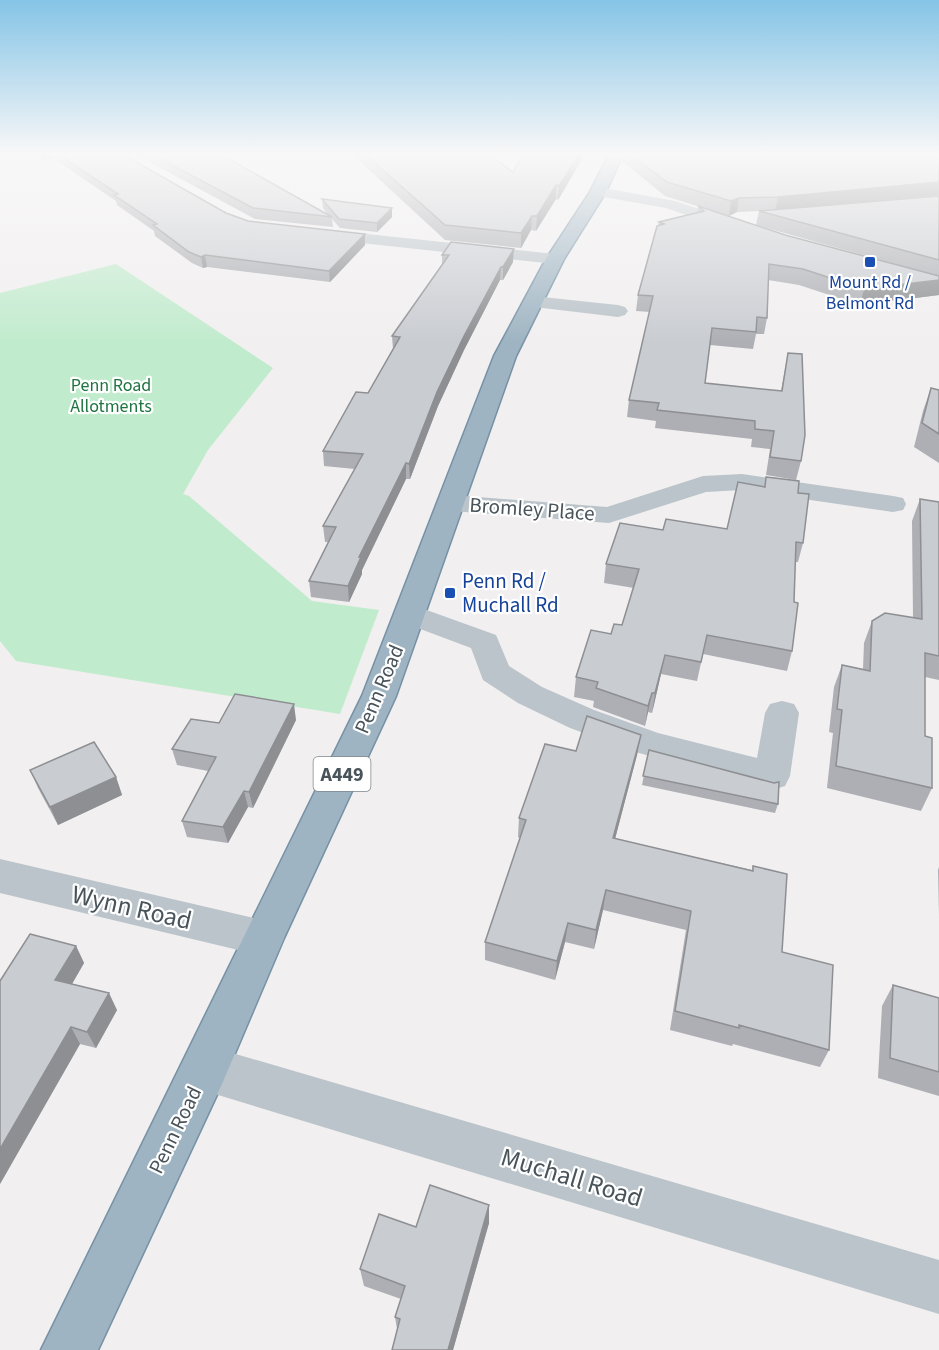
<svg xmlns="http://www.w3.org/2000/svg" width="939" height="1350" viewBox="0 0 939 1350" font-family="'Source Sans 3',sans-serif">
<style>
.green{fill:#c1ebcd}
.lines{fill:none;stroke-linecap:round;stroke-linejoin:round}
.trunk-casing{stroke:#7691a5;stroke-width:3}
.minor{fill:#bbc4ca;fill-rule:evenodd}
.trunk{fill:#9eb4c2;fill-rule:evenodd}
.wall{fill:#adafb4}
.shaded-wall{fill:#8d8f92}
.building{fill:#c9ccd1;stroke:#8d8f92;stroke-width:1.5}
.transit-dot{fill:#1a4fb4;stroke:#fff;stroke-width:2}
.labels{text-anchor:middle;stroke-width:4.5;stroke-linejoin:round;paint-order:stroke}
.far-transit-label{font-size:18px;fill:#164399;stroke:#fff}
.far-park-label{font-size:18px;fill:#1f7541;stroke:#fff}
.shield{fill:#fff;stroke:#7f878c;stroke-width:1.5}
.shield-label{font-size:20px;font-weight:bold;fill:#48535a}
.street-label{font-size:21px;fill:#48535a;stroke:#fff}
.transit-label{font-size:21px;fill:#164399;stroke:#fff;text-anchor:start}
.near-street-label{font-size:26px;fill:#48535a;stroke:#fff}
</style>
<rect width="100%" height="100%" fill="#f1efef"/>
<path class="green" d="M 116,264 L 273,368 L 208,450 L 183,494 L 189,496 L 312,601 L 379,610 L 340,714 L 16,661 L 0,641 L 0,293 Z"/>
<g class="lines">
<defs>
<path id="trunk" d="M 609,154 L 623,154 L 606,192 L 564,259 L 516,356 L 396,696 L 284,938 L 222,1084 L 98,1350 L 41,1350 L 362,696 L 494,356 L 546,259 L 590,192 Z"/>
</defs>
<use href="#trunk" class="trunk-casing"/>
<g class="minor">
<path d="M 598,187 L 675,201 L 744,224 L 747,228 L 744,232 L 738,233 L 666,208 L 592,195 L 590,192 Z"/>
<path d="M 321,229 L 555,254 L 561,255 L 564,259 L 561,263 L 555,264 L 315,238 L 312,234 L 315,230 Z"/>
<path d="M 533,296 L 618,305 L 625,307 L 628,311 L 625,315 L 618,317 L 526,306 L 523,302 L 526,298 Z"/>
<path d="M 742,474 L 893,496 L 903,498 L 906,504 L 903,510 L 893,512 L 742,490 L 706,492 L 609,523 L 452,511 L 442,509 L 439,503 L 442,497 L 452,495 L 607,507 L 703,476 Z"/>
<path d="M 410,604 L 496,635 L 509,666 L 542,687 L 594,710 L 658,733 L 757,758 L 765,713 L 770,704 L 782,701 L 794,704 L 799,713 L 790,776 L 785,786 L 772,790 L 639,753 L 570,728 L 518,703 L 483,680 L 471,648 L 399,621 L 395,614 L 399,607 Z"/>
<path d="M 0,859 L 263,920 L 278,925 L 284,938 L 278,951 L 263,956 L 0,893 Z"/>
<path d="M 205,1045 L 939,1260 L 939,1314 L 205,1091 L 188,1084 L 182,1068 L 188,1052 Z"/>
</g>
<use href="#trunk" class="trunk"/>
</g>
<g class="wall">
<path d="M 34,154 L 122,154 L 226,213 L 248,221 L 365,245 L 330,282 L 207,267 L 203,268 L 192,263 L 155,236 L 154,231 L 117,205 L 116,201 L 53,158 L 43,160 Z"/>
<path d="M 135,154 L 220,154 L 328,215 L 323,208 L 322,199 L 392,208 L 392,217 L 377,232 L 340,228 L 332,219 L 333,227 L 255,219 Z"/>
<path d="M 352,154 L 488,154 L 513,172 L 524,154 L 585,154 L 558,200 L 556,199 L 536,231 L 531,230 L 521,248 L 445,240 Z"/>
<path d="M 623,154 L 939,154 L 939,295 L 860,305 L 799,285 L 768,280 L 767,318 L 764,334 L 756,334 L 753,349 L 710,345 L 705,383 L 781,391 L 788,353 L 801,461 L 796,480 L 766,475 L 770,449 L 751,447 L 752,439 L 655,428 L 656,421 L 627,417 L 629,400 L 650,312 L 636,311 L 638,295 L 659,222 L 697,213 L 698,206 L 785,235 L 920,271 L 756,225 L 759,211 L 737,212 L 729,216 L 665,196 L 622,161 Z"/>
<path d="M 442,255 L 513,262 L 503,280 L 500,280 L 464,350 L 438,406 L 410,479 L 406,479 L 362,570 L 362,574 L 349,602 L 311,597 L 309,581 L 328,542 L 325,542 L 323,526 L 355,469 L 324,466 L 323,451 L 368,393 L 393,349 L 392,336 L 442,265 Z"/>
<path d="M 931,388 L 939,390 L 939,463 L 914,447 L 923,411 Z"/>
<path d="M 766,477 L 798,493 L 803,543 L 798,562 L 795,562 L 792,651 L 787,671 L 703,654 L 697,681 L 661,674 L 652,713 L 648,712 L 645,726 L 593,707 L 594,701 L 574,697 L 576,677 L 611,634 L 622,625 L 634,588 L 604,583 L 606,564 L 663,530 L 727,529 L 764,487 Z"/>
<path d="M 920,499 L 939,502 L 939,680 L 925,677 L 925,736 L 932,788 L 921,811 L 827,788 L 833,733 L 829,732 L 834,687 L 842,665 L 863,669 L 864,643 L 872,621 L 913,617 L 912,521 Z"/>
<path d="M 296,720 L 253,808 L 248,807 L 228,843 L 187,837 L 182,821 L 208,771 L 177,765 L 172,749 L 219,723 Z"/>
<path d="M 641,735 L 637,755 L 615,839 L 752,870 L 753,866 L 782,952 L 829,1050 L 820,1067 L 733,1044 L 732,1046 L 670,1030 L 686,930 L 603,910 L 594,949 L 565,942 L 555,980 L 485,960 L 485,942 L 520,838 L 518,837 L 519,818 L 576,751 Z"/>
<path d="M 649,750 L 778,804 L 775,813 L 642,785 Z"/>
<path d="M 30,770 L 116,777 L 122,795 L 58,825 L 38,788 Z"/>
<path d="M 939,867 L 939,915 L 938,870 Z"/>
<path d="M 76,946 L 84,963 L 72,984 L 117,1010 L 96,1048 L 80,1044 L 0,1184 Z"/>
<path d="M 893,985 L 939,998 L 939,1096 L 878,1078 L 882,1006 Z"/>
<path d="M 489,1223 L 453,1350 L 392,1350 L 397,1329 L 395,1317 L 401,1299 L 364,1286 L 360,1269 L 416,1227 Z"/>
</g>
<g class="shaded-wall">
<path d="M 42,154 L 51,154 L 53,158 L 43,160 Z"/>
<path d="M 579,154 L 585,154 L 558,200 L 559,186 Z"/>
<path d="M 939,182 L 939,195 L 775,211 L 778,197 Z"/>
<path d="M 556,185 L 556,199 L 536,231 L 537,216 Z"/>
<path d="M 739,198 L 737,212 L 729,216 L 731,201 Z"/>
<path d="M 392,208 L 392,217 L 377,232 L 377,223 Z"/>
<path d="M 532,216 L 531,230 L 521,248 L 521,233 Z"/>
<path d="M 365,234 L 365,245 L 330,282 L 329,271 Z"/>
<path d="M 514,249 L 513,262 L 503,280 L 503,267 Z"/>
<path d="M 205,255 L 207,267 L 203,268 L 201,257 Z"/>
<path d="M 501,267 L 500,280 L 464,350 L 438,406 L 410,479 L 409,464 L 437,392 L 464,336 Z"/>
<path d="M 939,280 L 939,295 L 860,305 L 864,289 Z"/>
<path d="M 406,463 L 406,479 L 362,570 L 362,574 L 349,602 L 348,586 L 359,557 Z"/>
<path d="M 665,655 L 661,674 L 652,713 L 655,693 Z"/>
<path d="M 652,693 L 648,712 L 645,726 L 648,706 Z"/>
<path d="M 294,704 L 296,720 L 253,808 L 249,792 Z"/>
<path d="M 641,735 L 637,755 L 610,858 L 613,838 Z"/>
<path d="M 116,777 L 122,795 L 58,825 L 50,807 Z"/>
<path d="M 244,791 L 248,807 L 228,843 L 223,827 Z"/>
<path d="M 606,890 L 603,910 L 594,949 L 596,930 Z"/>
<path d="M 568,923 L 565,942 L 555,980 L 557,961 Z"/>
<path d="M 76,946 L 84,963 L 65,996 L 55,980 Z"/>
<path d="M 109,993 L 117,1010 L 96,1048 L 87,1032 Z"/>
<path d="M 71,1027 L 80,1044 L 0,1184 L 0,1149 Z"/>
<path d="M 489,1205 L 489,1223 L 453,1350 L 448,1350 Z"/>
</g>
<g class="building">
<path d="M 58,154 L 122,154 L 226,213 L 248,221 L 365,234 L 329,271 L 205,255 L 201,257 L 189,252 L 153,225 L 157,224 L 114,195 L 118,194 Z"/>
<path d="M 151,154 L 220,154 L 332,217 L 253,208 Z"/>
<path d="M 365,154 L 488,154 L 513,172 L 524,154 L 579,154 L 559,186 L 556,185 L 537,216 L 532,216 L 521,233 L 445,225 Z"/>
<path d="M 630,154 L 939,154 L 939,182 L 778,197 L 739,198 L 731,201 L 667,182 Z"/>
<path d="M 939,196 L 939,260 L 759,211 Z"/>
<path d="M 322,199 L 392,208 L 377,223 L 339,219 Z"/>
<path d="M 698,206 L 785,235 L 939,276 L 939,280 L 864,289 L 803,269 L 769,264 L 767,318 L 757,317 L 756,332 L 712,328 L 705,383 L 782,391 L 788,353 L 802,354 L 805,435 L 801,461 L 770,457 L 774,431 L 755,429 L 755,421 L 657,410 L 659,403 L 629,400 L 653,296 L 638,295 L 657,226 L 664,224 L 659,222 L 704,211 Z"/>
<path d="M 451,242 L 514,249 L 503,267 L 501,267 L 464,336 L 437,392 L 409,464 L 406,463 L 359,557 L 361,557 L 348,586 L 309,581 L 336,527 L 323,526 L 363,454 L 323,451 L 356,392 L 368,393 L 400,337 L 392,336 L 449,255 L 442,255 Z"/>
<path d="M 931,388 L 939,390 L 939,434 L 922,423 Z"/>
<path d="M 766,477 L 799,481 L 798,493 L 809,494 L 803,543 L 796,542 L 794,602 L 798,603 L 792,651 L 707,635 L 701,662 L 665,655 L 655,693 L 652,693 L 648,706 L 596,688 L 598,682 L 576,677 L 591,630 L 611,634 L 614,624 L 622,625 L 639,569 L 606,564 L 620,523 L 663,530 L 666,519 L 727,529 L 738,482 L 765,487 Z"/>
<path d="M 920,499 L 939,502 L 939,656 L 925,653 L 925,736 L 932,738 L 932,788 L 836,766 L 842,710 L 837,709 L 842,665 L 870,671 L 872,621 L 885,613 L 922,619 Z"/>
<path d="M 235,694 L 294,704 L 249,792 L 244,791 L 223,827 L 182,821 L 216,757 L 172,749 L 191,719 L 219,723 Z"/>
<path d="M 587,716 L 641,735 L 613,838 L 753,871 L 753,866 L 787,874 L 782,952 L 833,965 L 829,1050 L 739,1025 L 739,1028 L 675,1011 L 691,911 L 606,890 L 596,930 L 568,923 L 557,961 L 485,942 L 526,820 L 519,818 L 545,744 L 576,751 Z"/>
<path d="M 94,742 L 116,777 L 50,807 L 30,770 Z"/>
<path d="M 649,750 L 774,783 L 779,782 L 778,804 L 643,776 Z"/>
<path d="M 30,934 L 76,946 L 55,980 L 109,993 L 87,1032 L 71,1027 L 0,1149 L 0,981 Z"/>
<path d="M 893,985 L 939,998 L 939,1072 L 890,1058 Z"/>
<path d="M 430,1185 L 489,1205 L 448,1350 L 392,1350 L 400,1319 L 395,1317 L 405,1286 L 360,1269 L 379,1214 L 416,1227 Z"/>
</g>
<linearGradient id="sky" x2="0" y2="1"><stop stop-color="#85c4e6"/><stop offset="0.45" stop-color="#f9f8f8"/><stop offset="1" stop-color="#f9f8f8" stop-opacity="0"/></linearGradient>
<rect width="939" height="343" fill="url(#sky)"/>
<g class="transit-dot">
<rect x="864" y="256" width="12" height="12" rx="3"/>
<rect x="444" y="587" width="12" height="12" rx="3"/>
</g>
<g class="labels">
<g class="far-transit-label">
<text x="870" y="288">Mount Rd /<tspan x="870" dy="21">Belmont Rd</tspan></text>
</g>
<g class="far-park-label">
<text x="111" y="391">Penn Road<tspan x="111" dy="21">Allotments</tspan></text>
</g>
<rect class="shield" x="313.5" y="757" width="57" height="34" rx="4.5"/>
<g class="shield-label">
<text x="342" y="781">A449</text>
</g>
<g class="street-label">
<text transform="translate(532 509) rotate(4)" y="7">Bromley Place</text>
<text transform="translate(379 689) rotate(-67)" y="7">Penn Road</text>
<text transform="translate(175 1130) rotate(-64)" y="7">Penn Road</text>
</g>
<g class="transit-label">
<text x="462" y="588">Penn Rd /<tspan x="462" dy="24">Muchall Rd</tspan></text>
</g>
<g class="near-street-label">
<text transform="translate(132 907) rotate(13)" y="9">Wynn Road</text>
<text transform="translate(572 1177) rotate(17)" y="9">Muchall Road</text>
</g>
</g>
</svg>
